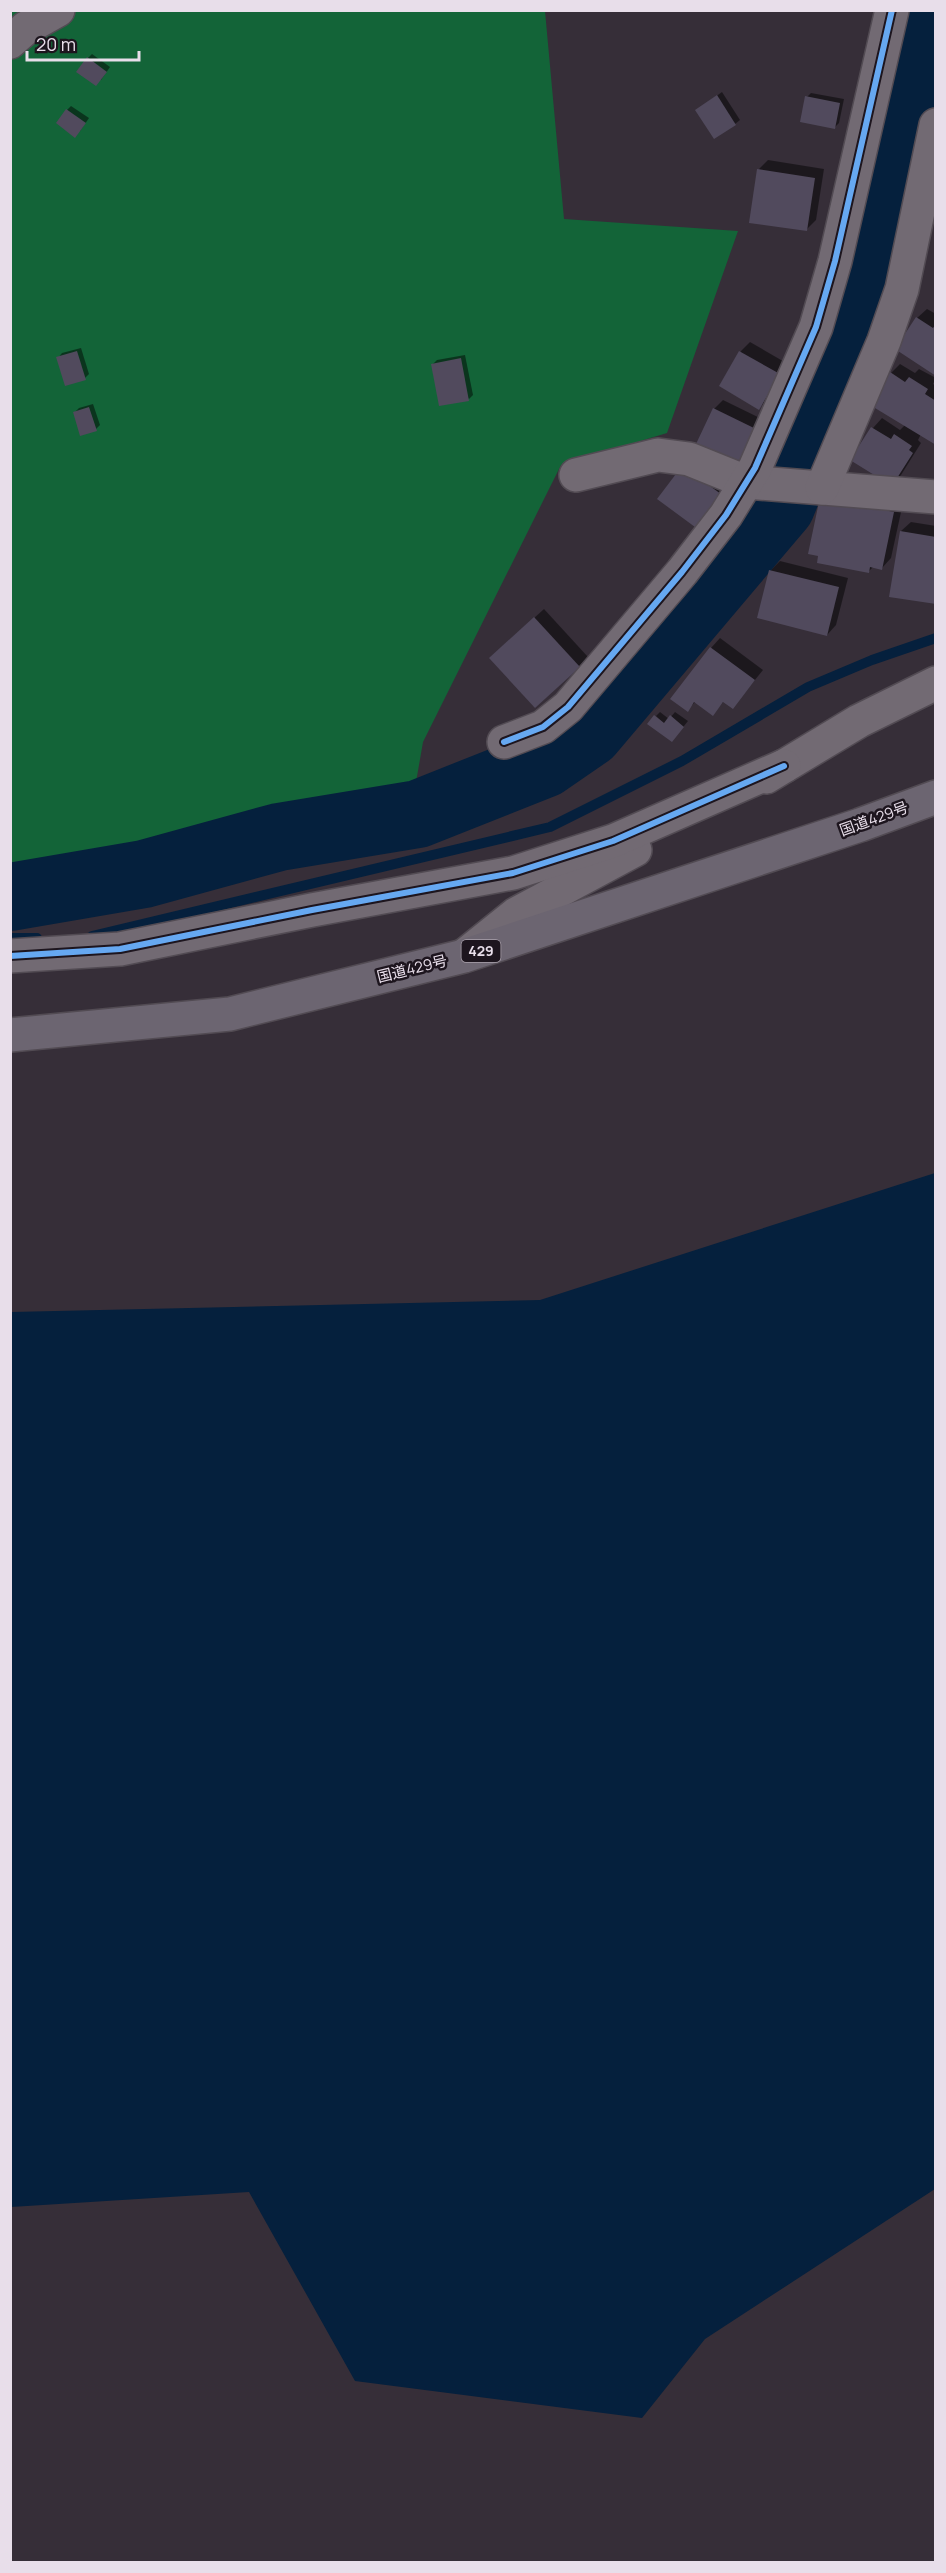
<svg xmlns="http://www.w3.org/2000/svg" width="946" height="2573" viewBox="0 0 946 2573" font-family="Manrope,'Noto Sans JP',sans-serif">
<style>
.forest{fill:#136438}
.water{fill:#05203d}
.shadow{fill:#0007}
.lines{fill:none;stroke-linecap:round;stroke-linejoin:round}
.stream{stroke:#05203d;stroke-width:10}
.river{stroke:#05203d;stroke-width:68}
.building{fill:#514a5d}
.minor-casing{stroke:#524b53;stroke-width:36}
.highway-casing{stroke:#524b53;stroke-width:36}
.minor{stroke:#726a73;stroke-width:33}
.highway{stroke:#6c6571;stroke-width:33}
.cycleway-casing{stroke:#1d151e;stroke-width:10}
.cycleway{stroke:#66a8f1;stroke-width:6}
.labels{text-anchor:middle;stroke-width:5;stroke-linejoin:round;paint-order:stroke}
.shield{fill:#1d151e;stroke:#aba2ad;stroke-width:1.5}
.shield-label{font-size:14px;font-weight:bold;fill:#e8deea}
.street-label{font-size:15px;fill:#e8deea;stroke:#1d151e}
</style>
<rect width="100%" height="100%" fill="#362e38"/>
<path class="forest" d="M 10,11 L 545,11 L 564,219 L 738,231 L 667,433 L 561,465 L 423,742 L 415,788 L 200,841 L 11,882 Z"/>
<path class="water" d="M 935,1173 L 935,2189 L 705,2339 L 642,2418 L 355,2381 L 249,2192 L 11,2207 L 11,1312 L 540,1300 Z"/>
<g class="shadow">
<path d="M 92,54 L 110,67 L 101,80 L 88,58 Z"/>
<path d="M 722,92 L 740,120 L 735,124 L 697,110 Z"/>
<path d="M 811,93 L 844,99 L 839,123 L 834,128 L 807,97 Z"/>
<path d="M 71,106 L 89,118 L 80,131 L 67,110 Z"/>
<path d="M 768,160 L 824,169 L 816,220 L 807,229 L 759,169 Z"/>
<path d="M 927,309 L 936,314 L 936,375 L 917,318 Z"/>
<path d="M 750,342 L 788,364 L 768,399 L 759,408 L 721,386 L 741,351 Z"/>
<path d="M 81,348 L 89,374 L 85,378 L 58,358 L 62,353 Z"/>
<path d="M 465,355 L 473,395 L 469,399 L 432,365 L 437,360 Z"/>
<path d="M 900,364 L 915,373 L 919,369 L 936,378 L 933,384 L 936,386 L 936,443 L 921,434 L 918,440 L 921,443 L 901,475 L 892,484 L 853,459 L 873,428 L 882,418 L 900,430 L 905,425 L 891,373 Z"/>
<path d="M 723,400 L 764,420 L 747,454 L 738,463 L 714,409 Z"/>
<path d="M 93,404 L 100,425 L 96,429 L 74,413 L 79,408 Z"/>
<path d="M 683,467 L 729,484 L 695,525 Z"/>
<path d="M 822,498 L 903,503 L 891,558 L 882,568 L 874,566 L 868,572 Z"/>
<path d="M 911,522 L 936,526 L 936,603 L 901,531 Z"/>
<path d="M 780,561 L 848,578 L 836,625 L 827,635 L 759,617 L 771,570 Z"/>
<path d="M 544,609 L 588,657 L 579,666 L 500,649 Z"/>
<path d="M 720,638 L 763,670 L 733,707 L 724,701 L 713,714 L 696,701 L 687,710 L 711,648 Z"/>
<path d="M 660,712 L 669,719 L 675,712 L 688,721 L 676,736 L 656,716 Z"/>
</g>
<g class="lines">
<g class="stream">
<path d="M 92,936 L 550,827 L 682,761 L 808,687 L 872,660 L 936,638"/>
<path d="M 10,938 L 37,938"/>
</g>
<path class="river" d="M 10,897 L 144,874 L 279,837 L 418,814 L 544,764 L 589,733 L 781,506 L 865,300 L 916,61 L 931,10"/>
</g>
<g class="building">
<path d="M 87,57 L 107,72 L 96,86 L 76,72 Z"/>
<path d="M 717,95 L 736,125 L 714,139 L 695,110 Z"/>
<path d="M 805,96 L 840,103 L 835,129 L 800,122 Z"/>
<path d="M 66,109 L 86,123 L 75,138 L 56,123 Z"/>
<path d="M 757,169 L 815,178 L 807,231 L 749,223 Z"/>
<path d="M 916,317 L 933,328 L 936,324 L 936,376 L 895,349 Z"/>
<path d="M 77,351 L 86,380 L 65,386 L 56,357 Z"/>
<path d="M 739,351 L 780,374 L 759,410 L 719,386 Z"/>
<path d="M 461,358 L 469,401 L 439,406 L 431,364 Z"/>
<path d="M 890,372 L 905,382 L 909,377 L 928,389 L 925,394 L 936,401 L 936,445 L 870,405 Z"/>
<path d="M 89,407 L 97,431 L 80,436 L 73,412 Z"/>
<path d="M 713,408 L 756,429 L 738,465 L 696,444 Z"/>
<path d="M 871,427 L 891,439 L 894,434 L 912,446 L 909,450 L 913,453 L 892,486 L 850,460 Z"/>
<path d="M 682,466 L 721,494 L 695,527 L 657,499 Z"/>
<path d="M 820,497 L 894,512 L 882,570 L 870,567 L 869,573 L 817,563 L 818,556 L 808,554 Z"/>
<path d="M 900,531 L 936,537 L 936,604 L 889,597 Z"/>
<path d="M 769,570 L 839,587 L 827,636 L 757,618 Z"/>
<path d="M 534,617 L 580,667 L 535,708 L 489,658 Z"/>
<path d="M 710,647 L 755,680 L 733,709 L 723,702 L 713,716 L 694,702 L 688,712 L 670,699 Z"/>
<path d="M 654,715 L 664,723 L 670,715 L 684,727 L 672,742 L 647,724 Z"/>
</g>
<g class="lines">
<defs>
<g id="minor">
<path d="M 10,42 L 26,28 L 58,10"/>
<path d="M 576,475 L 658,455 L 689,459 L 746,482 L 936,497"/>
<path d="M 822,488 L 884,341 L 902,289 L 936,125"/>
<path d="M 504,742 L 543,727 L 568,707 L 682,572 L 726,515 L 755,468 L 816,327 L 835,261 L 892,10"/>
<path d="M 766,777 L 859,721 L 936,683"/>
<path d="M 465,955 L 516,914 L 635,850"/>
<path d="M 10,956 L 120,949 L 312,910 L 513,873 L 613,841 L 784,766"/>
</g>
<path id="highway" d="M 10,1035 L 230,1014 L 464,956 L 860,825 L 936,797"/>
</defs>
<use href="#minor" class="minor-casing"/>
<use href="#highway" class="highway-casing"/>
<use href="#minor" class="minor"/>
<use href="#highway" class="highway"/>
<defs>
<g id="cycleway">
<path d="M 504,742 L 543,727 L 568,707 L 682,572 L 726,515 L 755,468 L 816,327 L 835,261 L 892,10"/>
<path d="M 10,956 L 120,949 L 312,910 L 513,873 L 613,841 L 784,766"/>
</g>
</defs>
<use href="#cycleway" class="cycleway-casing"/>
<use href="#cycleway" class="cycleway"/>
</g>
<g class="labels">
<rect class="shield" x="461.5" y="940" width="39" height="22" rx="4.5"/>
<g class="shield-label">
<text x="481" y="956">429</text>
</g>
<g class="street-label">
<text transform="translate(874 819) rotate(-20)" y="5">国道429号</text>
<text transform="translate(412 969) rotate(-14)" y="5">国道429号</text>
</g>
</g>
<rect width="946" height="2573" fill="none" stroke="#e8deea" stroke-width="24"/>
<path d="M27 51v9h112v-9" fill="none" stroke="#e8deea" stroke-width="3"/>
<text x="36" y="51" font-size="18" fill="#e8deea" stroke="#1d151e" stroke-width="4.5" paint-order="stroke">20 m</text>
</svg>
